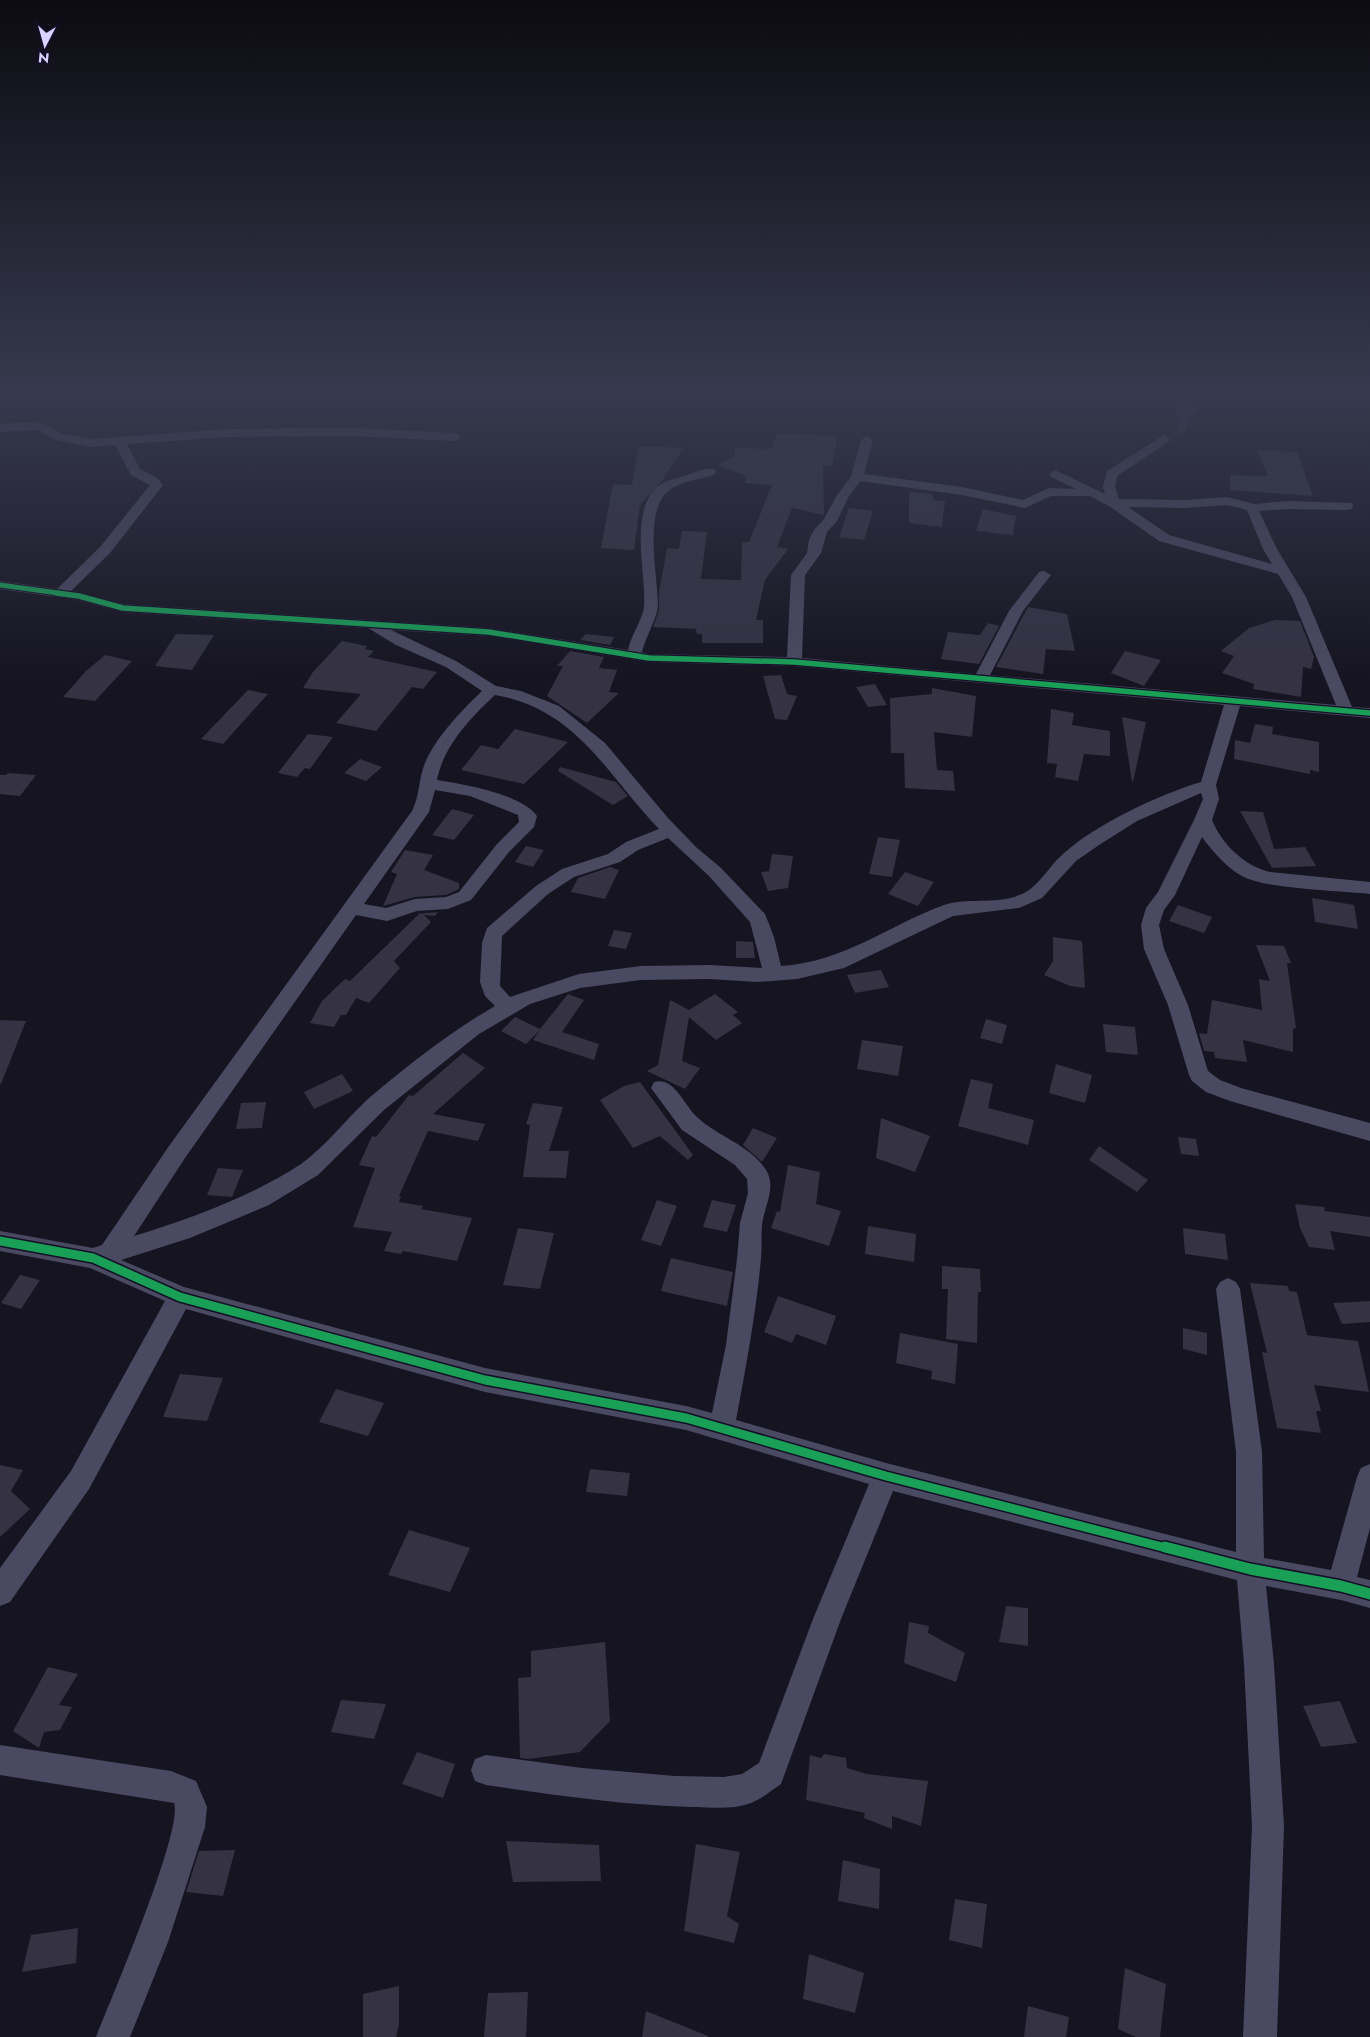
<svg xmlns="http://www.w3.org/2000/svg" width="1370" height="2037" viewBox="0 0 1370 2037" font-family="Jost,sans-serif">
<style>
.building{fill:#343243}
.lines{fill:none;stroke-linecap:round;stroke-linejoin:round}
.minor{fill:#4a4962;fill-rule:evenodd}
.cycleway-far3-casing{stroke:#130f26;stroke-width:7}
.cycleway-far2-casing{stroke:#130f26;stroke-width:8}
.cycleway-far1-casing{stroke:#130f26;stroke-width:12}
.cycleway-casing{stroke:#130f26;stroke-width:14}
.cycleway-far3{stroke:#1a9f57;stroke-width:5}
.cycleway-far2{stroke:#1a9f57;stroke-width:5.5}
.cycleway-far1{stroke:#1a9f57;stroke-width:9}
.cycleway{stroke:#1a9f57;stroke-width:11}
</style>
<rect width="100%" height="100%" fill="#161421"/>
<g class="building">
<path d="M 1173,401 L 1198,406 L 1181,437 Z"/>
<path d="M 777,433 L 838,436 L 832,466 L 823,465 L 824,515 L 792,508 L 777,547 L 788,549 L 765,580 L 756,620 L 763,620 L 763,643 L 702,643 L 702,634 L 697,634 L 696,629 L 653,627 L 659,610 L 659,592 L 667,548 L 679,549 L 682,531 L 707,532 L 701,579 L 741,580 L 742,542 L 749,542 L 772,485 L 745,483 L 746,476 L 718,465 L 735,456 L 735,448 L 771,449 Z"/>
<path d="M 639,446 L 683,448 L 662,481 L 640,505 L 634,550 L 601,548 L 613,484 L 632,485 Z"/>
<path d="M 1257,450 L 1297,452 L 1313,496 L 1230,490 L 1230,475 L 1268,476 Z"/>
<path d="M 909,492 L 933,494 L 933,500 L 945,501 L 942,527 L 909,523 Z"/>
<path d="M 849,508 L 873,511 L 864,540 L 839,537 Z"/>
<path d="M 983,509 L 1016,516 L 1013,535 L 976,531 Z"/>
<path d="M 1028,607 L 1067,614 L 1075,651 L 1046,649 L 1043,674 L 996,667 Z"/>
<path d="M 1275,620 L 1300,621 L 1314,657 L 1311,669 L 1303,667 L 1301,697 L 1253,689 L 1254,684 L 1222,673 L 1234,656 L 1221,651 L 1249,628 Z"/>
<path d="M 988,623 L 999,626 L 979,664 L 941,659 L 948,632 L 980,635 Z"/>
<path d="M 176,634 L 214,635 L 192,670 L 155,666 Z"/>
<path d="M 586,634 L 614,637 L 610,645 L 580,640 Z"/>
<path d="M 342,641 L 367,646 L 365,649 L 374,651 L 368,657 L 437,672 L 423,689 L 412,687 L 376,731 L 336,723 L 361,694 L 303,688 L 313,672 Z"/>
<path d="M 570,651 L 604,657 L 599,668 L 617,670 L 609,692 L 619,693 L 587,723 L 547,696 L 563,666 L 557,666 Z"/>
<path d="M 1125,651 L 1161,660 L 1144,686 L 1111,673 Z"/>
<path d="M 105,655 L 132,661 L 95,701 L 63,697 L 86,671 Z"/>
<path d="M 781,675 L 787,694 L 797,696 L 787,720 L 775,719 L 763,676 Z"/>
<path d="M 875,684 L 887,705 L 868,707 L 856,687 Z"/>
<path d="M 932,688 L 976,696 L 972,737 L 934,732 L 937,770 L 953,771 L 955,791 L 905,788 L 904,753 L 891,753 L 890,698 L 932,694 Z"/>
<path d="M 248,690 L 268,694 L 223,744 L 201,739 Z"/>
<path d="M 1051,709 L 1074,713 L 1072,725 L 1110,731 L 1110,756 L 1084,754 L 1078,781 L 1055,777 L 1057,764 L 1047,763 Z"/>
<path d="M 1122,717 L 1146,722 L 1133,782 L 1132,782 Z"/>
<path d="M 1255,724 L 1273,727 L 1272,734 L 1319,742 L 1319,772 L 1310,770 L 1310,774 L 1234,759 L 1235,740 L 1250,743 Z"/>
<path d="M 515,729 L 568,742 L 524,784 L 461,770 L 481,745 L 498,749 Z"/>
<path d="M 308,734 L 333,737 L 310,769 L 305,768 L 297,777 L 278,773 Z"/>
<path d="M 360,759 L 382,767 L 366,781 L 344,773 Z"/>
<path d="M 560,767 L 616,782 L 628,796 L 613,805 L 558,771 Z"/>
<path d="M 8,773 L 36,775 L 20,796 L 0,794 L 0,775 L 6,775 Z"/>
<path d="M 452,809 L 474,815 L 454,840 L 432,835 Z"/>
<path d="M 1240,811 L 1263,812 L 1274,849 L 1305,847 L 1316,866 L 1272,868 Z"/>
<path d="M 878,837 L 900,840 L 892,877 L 869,874 Z"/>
<path d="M 526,846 L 544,850 L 533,867 L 515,862 Z"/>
<path d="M 405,850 L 433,855 L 424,870 L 459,883 L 459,889 L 446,895 L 415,897 L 383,906 L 397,874 L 391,872 Z"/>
<path d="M 772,854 L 793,856 L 788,888 L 768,891 L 761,872 L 769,871 Z"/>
<path d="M 610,867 L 619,870 L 605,899 L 571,892 L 578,878 Z"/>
<path d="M 905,872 L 934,882 L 918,906 L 888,894 Z"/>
<path d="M 1312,898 L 1354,905 L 1358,929 L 1315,922 Z"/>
<path d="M 1178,905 L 1212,917 L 1204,933 L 1169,921 Z"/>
<path d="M 438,912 L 435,916 L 424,915 L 431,922 L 394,961 L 400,968 L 369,1003 L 356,998 L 346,1015 L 341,1015 L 334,1027 L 310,1023 L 322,1001 L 345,979 L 350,981 L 419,914 L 415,914 Z"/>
<path d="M 614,930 L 632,933 L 626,949 L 608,946 Z"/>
<path d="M 1053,937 L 1082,941 L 1085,988 L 1070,986 L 1044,975 L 1053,961 Z"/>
<path d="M 736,941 L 753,942 L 755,958 L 736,958 Z"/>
<path d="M 1256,945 L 1284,946 L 1291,963 L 1287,963 L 1296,1028 L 1293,1029 L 1293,1052 L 1243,1040 L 1247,1062 L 1215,1058 L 1214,1052 L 1204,1051 L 1199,1033 L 1207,1034 L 1212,1000 L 1262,1010 L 1259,979 L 1270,981 Z"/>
<path d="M 881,970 L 889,987 L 855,993 L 847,975 Z"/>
<path d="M 568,994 L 584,1000 L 562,1032 L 599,1044 L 594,1060 L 533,1040 L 540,1030 L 526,1044 L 501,1031 L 515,1017 L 540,1029 Z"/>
<path d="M 715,994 L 738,1012 L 733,1015 L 742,1023 L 716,1040 L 689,1017 L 682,1061 L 700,1068 L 685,1089 L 647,1071 L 658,1065 L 670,1000 L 689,1010 Z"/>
<path d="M 986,1019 L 1007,1025 L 1002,1044 L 980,1038 Z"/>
<path d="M 0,1020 L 26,1021 L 1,1084 L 0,1083 Z"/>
<path d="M 1103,1024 L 1135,1027 L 1138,1055 L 1106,1052 Z"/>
<path d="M 862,1040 L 903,1046 L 898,1076 L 857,1069 Z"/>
<path d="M 463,1053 L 485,1068 L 433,1114 L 485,1124 L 478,1141 L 428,1131 L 399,1196 L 401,1196 L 399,1202 L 423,1206 L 421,1209 L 472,1218 L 457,1261 L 403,1251 L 401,1254 L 384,1251 L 392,1232 L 353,1227 L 375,1168 L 359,1165 L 372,1136 L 376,1137 L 409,1095 L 413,1096 Z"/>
<path d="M 1056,1064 L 1092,1075 L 1085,1103 L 1049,1093 Z"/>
<path d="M 342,1074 L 353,1091 L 314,1109 L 304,1092 Z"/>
<path d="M 971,1079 L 993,1084 L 988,1108 L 1034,1120 L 1028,1145 L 958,1126 Z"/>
<path d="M 640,1082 L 693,1155 L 688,1160 L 660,1136 L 633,1148 L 600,1100 L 624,1086 Z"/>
<path d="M 266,1102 L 262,1128 L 236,1129 L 241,1103 Z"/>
<path d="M 533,1103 L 563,1107 L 549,1151 L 569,1151 L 566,1178 L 523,1177 L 530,1125 L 526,1124 Z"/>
<path d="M 881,1118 L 930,1136 L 915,1172 L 876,1158 Z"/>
<path d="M 753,1128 L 777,1138 L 762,1162 L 743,1145 Z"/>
<path d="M 1178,1137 L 1196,1139 L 1199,1156 L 1181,1154 Z"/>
<path d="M 1099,1146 L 1148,1180 L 1137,1192 L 1089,1160 Z"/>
<path d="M 788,1165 L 820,1172 L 816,1204 L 841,1211 L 829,1246 L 771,1228 L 777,1211 L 780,1212 Z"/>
<path d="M 218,1168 L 243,1170 L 232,1197 L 207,1195 Z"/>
<path d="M 657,1200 L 677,1206 L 661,1246 L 641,1240 Z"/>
<path d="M 712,1200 L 736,1205 L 727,1232 L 703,1227 Z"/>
<path d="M 1295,1204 L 1324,1207 L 1325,1211 L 1370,1217 L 1370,1237 L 1330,1231 L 1335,1250 L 1309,1247 L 1300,1228 Z"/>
<path d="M 868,1226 L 916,1234 L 914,1262 L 865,1254 Z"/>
<path d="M 518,1228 L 554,1233 L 540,1289 L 503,1285 Z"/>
<path d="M 1183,1228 L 1225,1234 L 1228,1260 L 1185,1254 Z"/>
<path d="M 671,1258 L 733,1272 L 727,1306 L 661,1291 Z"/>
<path d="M 942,1266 L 980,1269 L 981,1292 L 978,1292 L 977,1343 L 946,1339 L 948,1289 L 942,1289 Z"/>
<path d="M 20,1275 L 40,1280 L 21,1309 L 1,1303 Z"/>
<path d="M 1250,1283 L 1288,1286 L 1289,1291 L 1297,1292 L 1307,1335 L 1358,1341 L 1369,1392 L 1314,1385 L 1321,1411 L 1316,1411 L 1321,1433 L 1277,1428 L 1262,1352 L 1267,1353 Z"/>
<path d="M 778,1296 L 836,1316 L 826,1345 L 796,1334 L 792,1343 L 764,1332 Z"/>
<path d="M 1370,1301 L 1370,1322 L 1342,1324 L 1333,1303 Z"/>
<path d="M 1183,1328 L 1207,1333 L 1207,1355 L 1183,1349 Z"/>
<path d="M 900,1333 L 958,1344 L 955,1384 L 931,1379 L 932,1371 L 896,1363 Z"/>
<path d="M 180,1374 L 223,1378 L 207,1421 L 163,1417 Z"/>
<path d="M 336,1389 L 384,1403 L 368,1436 L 319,1422 Z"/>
<path d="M 0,1465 L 23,1470 L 11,1491 L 30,1509 L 0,1537 Z"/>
<path d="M 590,1469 L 630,1473 L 627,1496 L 586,1492 Z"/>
<path d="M 409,1530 L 470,1548 L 450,1592 L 388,1575 Z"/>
<path d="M 1006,1606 L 1028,1608 L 1028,1646 L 999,1642 Z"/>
<path d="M 909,1622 L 929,1626 L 928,1633 L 965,1653 L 956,1682 L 904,1663 Z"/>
<path d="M 605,1642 L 610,1721 L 580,1752 L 529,1759 L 520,1758 L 518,1678 L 531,1677 L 531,1651 Z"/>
<path d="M 48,1667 L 78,1674 L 59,1705 L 72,1707 L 60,1730 L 44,1732 L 39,1748 L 13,1731 Z"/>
<path d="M 341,1700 L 386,1704 L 374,1739 L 331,1732 Z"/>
<path d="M 1340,1701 L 1357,1743 L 1321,1747 L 1303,1706 Z"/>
<path d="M 417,1752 L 455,1764 L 443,1798 L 402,1784 Z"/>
<path d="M 824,1754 L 846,1758 L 847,1768 L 867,1774 L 928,1781 L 921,1826 L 892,1816 L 892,1829 L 864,1818 L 865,1813 L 806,1800 L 810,1755 L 821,1758 Z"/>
<path d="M 506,1841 L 599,1845 L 601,1881 L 513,1882 Z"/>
<path d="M 696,1844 L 740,1852 L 727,1916 L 739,1924 L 734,1943 L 684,1931 Z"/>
<path d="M 235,1850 L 223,1896 L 186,1892 L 199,1851 Z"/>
<path d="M 843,1860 L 880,1869 L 879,1909 L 838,1901 Z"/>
<path d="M 955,1899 L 987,1904 L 982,1948 L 949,1940 Z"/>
<path d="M 78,1928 L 76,1963 L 22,1972 L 31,1935 Z"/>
<path d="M 809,1954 L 864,1973 L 855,2013 L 803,1999 Z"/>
<path d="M 1125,1968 L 1166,1984 L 1160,2037 L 1136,2037 L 1118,2029 Z"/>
<path d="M 399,1986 L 399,2024 L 396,2037 L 363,2037 L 363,1994 Z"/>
<path d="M 528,1992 L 526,2037 L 484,2037 L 488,1993 Z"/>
<path d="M 1028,2006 L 1069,2017 L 1066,2037 L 1024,2037 Z"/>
<path d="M 646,2011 L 708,2036 L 708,2037 L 642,2037 Z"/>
</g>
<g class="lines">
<g class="minor">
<path d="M 39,422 L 63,434 L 91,439 L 229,429 L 352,428 L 455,433 L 461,437 L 455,441 L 352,436 L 229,437 L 127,444 L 140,469 L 157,478 L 163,485 L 110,553 L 71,591 L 124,604 L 489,628 L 628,650 C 631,635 642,621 644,607 C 647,573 626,504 663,483 C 668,480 675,479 681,477 C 691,474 704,467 714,469 L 716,472 L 714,475 C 701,479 683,481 671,489 C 642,507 658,576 658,606 C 658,615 645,639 642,652 L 649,654 L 787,657 L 791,575 L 807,553 L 809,540 L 814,530 L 824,519 L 837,495 L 851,477 L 861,440 L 867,436 L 873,440 L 864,474 L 962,487 L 1023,500 L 1049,488 L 1076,489 L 1051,477 L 1049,474 L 1055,470 L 1105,494 L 1103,487 L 1107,471 L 1164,435 L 1170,439 L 1168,442 L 1117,476 L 1115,487 L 1119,499 L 1185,500 L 1227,497 L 1254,504 L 1288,501 L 1352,503 L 1353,506 L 1352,509 L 1347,510 L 1288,509 L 1259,511 L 1277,549 L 1306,597 L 1352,707 L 1370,708 L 1370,718 L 1240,706 L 1216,785 L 1219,799 L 1212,820 C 1222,844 1244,866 1270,872 L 1370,882 L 1370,894 C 1340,891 1268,889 1244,877 C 1229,870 1212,851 1202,837 L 1175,895 L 1164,910 L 1159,925 L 1164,949 L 1188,1005 L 1208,1071 L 1220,1080 L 1241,1088 L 1370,1123 L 1370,1141 L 1230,1101 L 1206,1092 L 1192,1081 L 1189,1075 L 1168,1005 L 1144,949 L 1141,925 L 1146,908 L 1158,892 L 1194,820 L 1203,799 L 1201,793 L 1137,821 L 1099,845 L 1076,861 L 1042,898 L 1019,908 L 953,916 L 844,968 L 797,979 L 757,982 L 710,979 L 641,980 L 580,988 L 530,1004 L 479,1034 L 384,1110 L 318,1175 L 269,1205 L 190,1238 L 121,1260 L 184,1287 L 485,1368 L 686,1406 L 712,1413 L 726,1345 L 737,1259 L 740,1223 L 748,1193 L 747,1179 L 735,1165 L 682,1130 L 651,1088 L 654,1082 C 674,1076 684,1105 697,1117 C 718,1137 749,1144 766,1170 C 777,1187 764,1207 762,1225 C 761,1236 762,1248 761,1259 C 756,1313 746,1367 736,1420 L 886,1463 L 1236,1552 L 1236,1452 L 1216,1289 L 1220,1282 L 1228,1278 L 1236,1282 L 1240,1289 L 1262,1452 L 1264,1558 L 1331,1570 L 1357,1477 L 1361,1468 L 1370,1464 L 1370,1528 L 1357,1577 L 1370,1580 L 1370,1608 L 1341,1600 L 1266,1586 L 1274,1664 L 1284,1826 L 1277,2037 L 1243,2037 L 1252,1826 L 1244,1664 L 1237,1580 L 893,1491 L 841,1619 L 781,1784 C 771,1791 760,1800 748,1804 C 731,1810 710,1807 691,1807 C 623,1805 554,1795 486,1785 L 475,1781 L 471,1770 L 475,1759 L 486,1755 L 582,1768 L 675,1776 L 724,1777 L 742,1774 L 759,1763 L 813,1619 L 869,1484 L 686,1430 L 485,1392 L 186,1309 L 89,1489 L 10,1602 L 0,1606 L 0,1568 L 71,1471 L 165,1301 L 90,1268 L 0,1251 L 0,1231 L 93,1248 L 102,1245 L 169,1146 L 412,811 C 420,795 418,780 425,763 C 436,737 462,710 482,691 L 446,667 L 396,645 L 368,628 L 123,612 L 78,600 L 0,589 L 0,581 L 57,589 L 100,547 L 150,485 L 131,475 L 115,445 L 91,447 L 56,440 L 37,430 L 0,432 L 0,424 ZM 860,481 L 962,495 L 1025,508 L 1051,496 L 1090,496 L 1109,506 L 1159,541 L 1278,574 L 1292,597 L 1336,705 L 990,675 L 1023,611 L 1051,575 L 1044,571 L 1039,572 L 1009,611 L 976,674 L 802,658 L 805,575 L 821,553 L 827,532 L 837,521 L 849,496 ZM 1227,505 L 1247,510 L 1263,549 L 1272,564 L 1169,535 L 1128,507 L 1185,508 ZM 391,630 L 489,636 L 649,662 L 794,666 L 1224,705 L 1201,782 C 1158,795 1096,824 1063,854 C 1051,864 1042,881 1029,890 C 1004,907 971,896 944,905 C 887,926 844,962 781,966 L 774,937 L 765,914 L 721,868 L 696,847 L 668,818 L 605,743 L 559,706 L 521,691 L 496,686 L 456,661 ZM 495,695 C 577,709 607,775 659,829 L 626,842 L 608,854 L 562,869 L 536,886 L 487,928 L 482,943 L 480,982 L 485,996 L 495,1006 C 450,1032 408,1065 369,1098 C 347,1118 325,1147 301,1164 C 250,1197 192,1218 134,1236 L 185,1158 L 356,915 L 387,921 L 417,911 L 448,909 L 471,900 L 509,852 L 534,827 L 537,816 C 522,794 462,784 437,780 C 443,747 471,717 495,695 ZM 435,790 L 470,796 L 518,815 L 519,822 L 497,844 L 459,892 L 446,897 L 415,899 L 386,908 L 364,904 L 429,812 ZM 668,838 L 709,876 L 750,922 L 762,968 L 710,965 L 641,966 L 579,974 L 510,997 L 500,986 L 502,936 L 548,894 L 574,877 L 620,862 L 638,850 Z"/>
<path d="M 0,1745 L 171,1771 L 196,1781 L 207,1807 L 205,1827 L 168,1942 L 130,2037 L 96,2037 C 110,2002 184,1829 174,1803 L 0,1775 Z"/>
</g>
<defs>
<path id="cycleway-far3" d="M 0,585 L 65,594"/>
<path id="cycleway-far2" d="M 56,593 L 79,596 L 123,608 L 489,632 L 649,658 L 794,662 L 1370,713"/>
<path id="cycleway-far1" d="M 0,1241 L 93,1258 L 180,1297 L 485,1380 L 686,1418 L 886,1476 L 1170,1549"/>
<path id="cycleway" d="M 1165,1547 L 1250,1569 L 1341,1586 L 1370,1594"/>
</defs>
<use href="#cycleway-far3" class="cycleway-far3-casing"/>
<use href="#cycleway-far2" class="cycleway-far2-casing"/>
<use href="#cycleway-far1" class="cycleway-far1-casing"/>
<use href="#cycleway" class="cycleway-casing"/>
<use href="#cycleway-far3" class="cycleway-far3"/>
<use href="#cycleway-far2" class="cycleway-far2"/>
<use href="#cycleway-far1" class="cycleway-far1"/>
<use href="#cycleway" class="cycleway"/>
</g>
<linearGradient id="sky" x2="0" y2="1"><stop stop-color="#0c0b12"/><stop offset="0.58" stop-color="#363a4e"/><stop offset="1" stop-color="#363a4e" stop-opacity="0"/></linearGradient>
<rect width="1370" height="678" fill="url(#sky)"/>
<g transform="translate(45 45) rotate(186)" stroke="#130f26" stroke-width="4" paint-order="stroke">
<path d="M0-4L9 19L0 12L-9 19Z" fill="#d9d4ff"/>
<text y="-8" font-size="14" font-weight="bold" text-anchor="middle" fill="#d9d4ff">N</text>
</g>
</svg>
